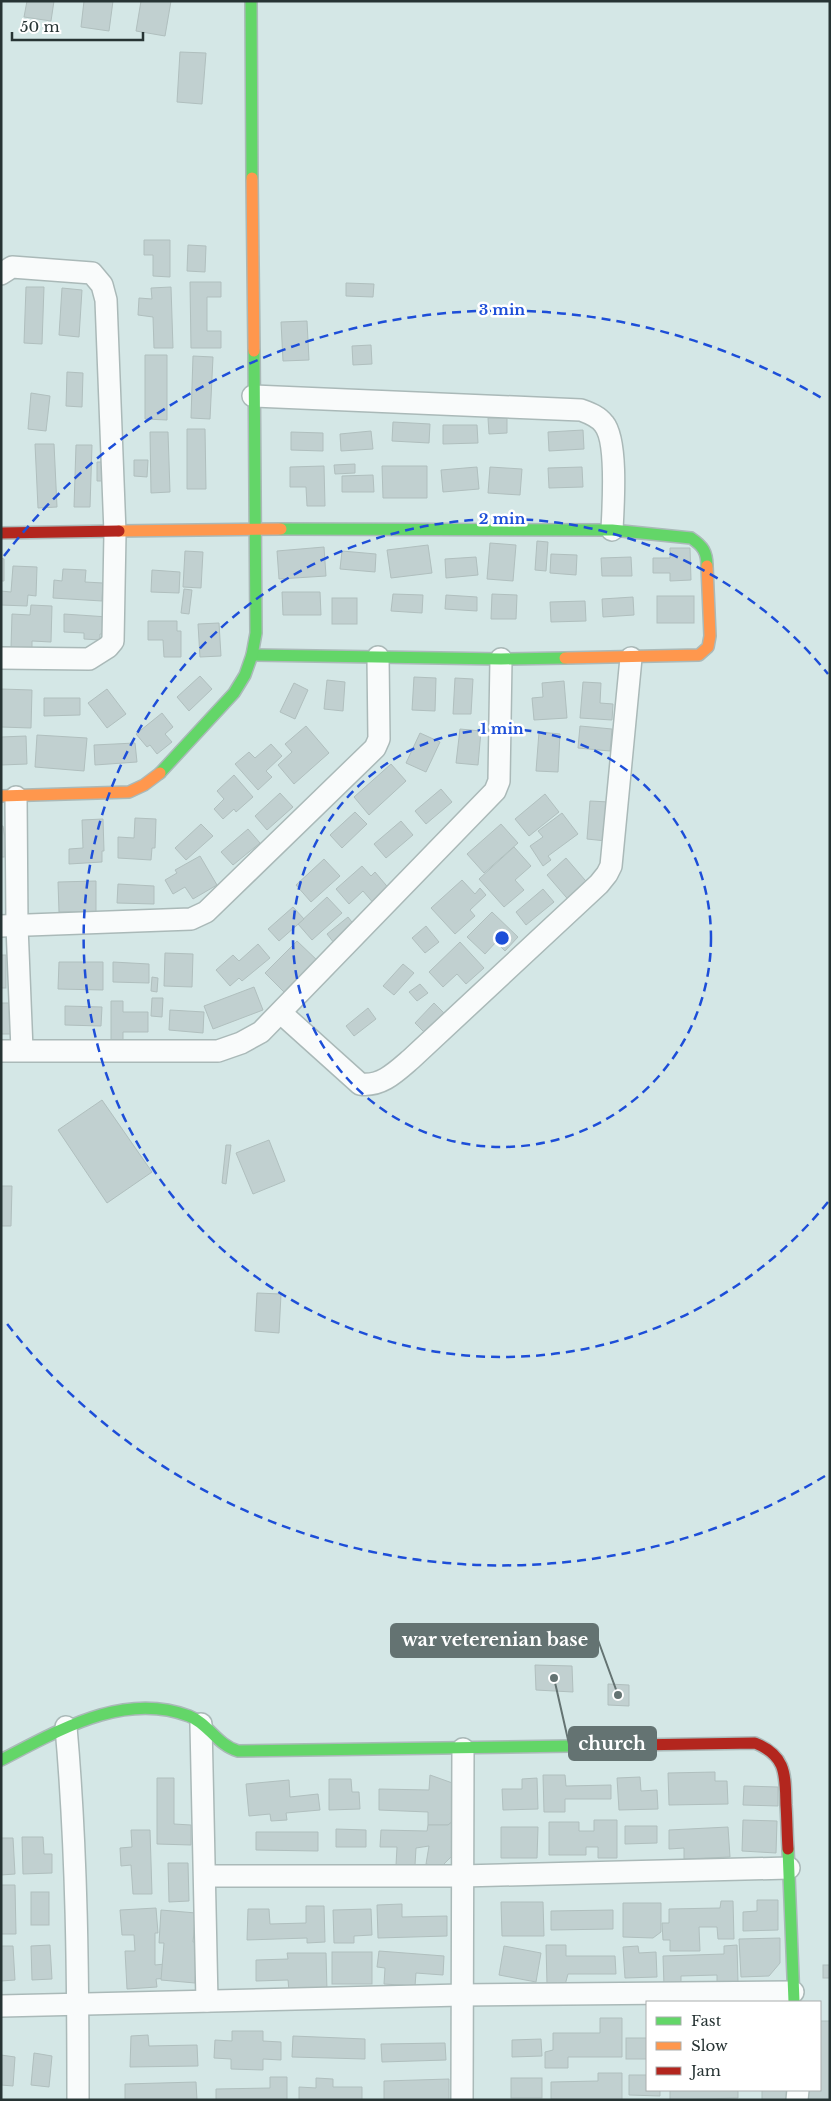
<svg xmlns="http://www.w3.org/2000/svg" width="831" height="2101" viewBox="0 0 831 2101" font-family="'Libre Baskerville',serif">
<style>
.building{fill:#c1d0d0;stroke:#b0bfbe}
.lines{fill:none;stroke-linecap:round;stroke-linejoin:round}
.street-casing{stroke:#aab9b8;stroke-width:24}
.fast-casing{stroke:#aab9b8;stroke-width:14}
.slow-casing{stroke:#aab9b8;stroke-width:14}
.jam-casing{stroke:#aab9b8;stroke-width:14}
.street{stroke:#f9fbfb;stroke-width:21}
.fast{stroke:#63d668;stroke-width:11}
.slow{stroke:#ff974d;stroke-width:11}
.jam{stroke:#b3261e;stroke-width:11}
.ring{fill:none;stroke:#1d4ed8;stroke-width:2.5;stroke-dasharray:9 6}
.centre{fill:#1d4ed8;stroke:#fff;stroke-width:2.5}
.ring-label{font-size:15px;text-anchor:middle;font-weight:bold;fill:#1d4ed8;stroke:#fff;stroke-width:5;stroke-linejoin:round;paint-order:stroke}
.leader{fill:none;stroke:#647372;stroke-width:2}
.callout-dot{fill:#647372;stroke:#fff;stroke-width:2}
.callout{fill:#647372;stroke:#647372;stroke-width:2}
.callout-label{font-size:18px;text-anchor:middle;font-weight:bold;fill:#fff}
</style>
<rect width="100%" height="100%" fill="#d4e7e6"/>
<g class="building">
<path d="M 27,1 L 54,1 L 51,21 L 24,17 Z"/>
<path d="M 84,1 L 113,1 L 109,31 L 81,27 Z"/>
<path d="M 141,1 L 171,1 L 165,36 L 136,31 Z"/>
<path d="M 180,52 L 206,53 L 202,104 L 177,102 Z"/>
<path d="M 144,240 L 170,240 L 170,277 L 153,276 L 153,255 L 144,255 Z"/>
<path d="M 188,245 L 206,246 L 205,272 L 187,271 Z"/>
<path d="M 190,282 L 221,282 L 221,297 L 207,297 L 207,331 L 221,331 L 221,348 L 191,348 Z"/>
<path d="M 346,283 L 374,284 L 373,297 L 346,296 Z"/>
<path d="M 26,287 L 44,287 L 42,344 L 24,343 Z"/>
<path d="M 171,287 L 173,348 L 154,348 L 153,317 L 138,315 L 139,298 L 152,299 L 151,288 Z"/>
<path d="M 62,288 L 82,290 L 79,337 L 59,335 Z"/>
<path d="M 307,321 L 309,360 L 283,361 L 281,322 Z"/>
<path d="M 371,345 L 372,364 L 353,365 L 352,346 Z"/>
<path d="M 145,355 L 167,355 L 167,420 L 145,419 Z"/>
<path d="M 193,356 L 213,357 L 210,419 L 191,418 Z"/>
<path d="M 67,372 L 83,373 L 82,407 L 66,406 Z"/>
<path d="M 31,393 L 50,396 L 46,431 L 28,429 Z"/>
<path d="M 488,418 L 507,418 L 507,433 L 489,434 Z"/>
<path d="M 393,422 L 430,424 L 429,443 L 392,441 Z"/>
<path d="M 443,425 L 477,425 L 478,443 L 443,444 Z"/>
<path d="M 187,429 L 205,429 L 206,489 L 187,489 Z"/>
<path d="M 583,430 L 584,449 L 549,451 L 548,432 Z"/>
<path d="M 371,431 L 373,449 L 341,451 L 340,434 Z"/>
<path d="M 150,432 L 168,432 L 170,492 L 151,493 Z"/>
<path d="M 291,432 L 323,433 L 323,451 L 291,450 Z"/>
<path d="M 35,444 L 54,444 L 57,507 L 38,508 Z"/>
<path d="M 76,445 L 92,445 L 90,507 L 74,507 Z"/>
<path d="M 134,460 L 148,460 L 147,477 L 134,476 Z"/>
<path d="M 97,462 L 107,462 L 106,481 L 97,481 Z"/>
<path d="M 355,464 L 355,473 L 335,474 L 334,465 Z"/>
<path d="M 324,466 L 325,506 L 307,506 L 306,487 L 290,487 L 290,467 Z"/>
<path d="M 382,466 L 427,466 L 427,498 L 383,498 Z"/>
<path d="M 477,467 L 479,489 L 443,492 L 441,470 Z"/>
<path d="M 490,467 L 522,469 L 520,495 L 488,493 Z"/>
<path d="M 582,467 L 583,487 L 549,488 L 548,468 Z"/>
<path d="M 373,475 L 374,492 L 342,492 L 342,476 Z"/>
<path d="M 537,541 L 548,542 L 546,571 L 535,570 Z"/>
<path d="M 490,543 L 516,545 L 513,581 L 487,579 Z"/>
<path d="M 428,545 L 432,573 L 391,578 L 387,550 Z"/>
<path d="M 324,547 L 326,576 L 279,579 L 277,551 Z"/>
<path d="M 670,548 L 690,548 L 691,580 L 670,581 L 670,573 L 653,573 L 653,558 L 670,558 Z"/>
<path d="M 185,551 L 203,552 L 201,588 L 183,587 Z"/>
<path d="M 342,551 L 376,554 L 375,572 L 340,569 Z"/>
<path d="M 551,554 L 577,555 L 576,575 L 550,573 Z"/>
<path d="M 476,557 L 478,575 L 446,578 L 445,559 Z"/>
<path d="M 631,557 L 632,576 L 602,576 L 601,558 Z"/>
<path d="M 1,558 L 4,559 L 4,581 L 1,581 Z"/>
<path d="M 13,566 L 37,567 L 36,596 L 28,595 L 27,606 L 1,605 L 1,591 L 11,592 Z"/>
<path d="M 63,569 L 86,570 L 85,582 L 103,583 L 102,601 L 53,598 L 54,580 L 62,581 Z"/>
<path d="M 152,570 L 180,572 L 179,593 L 151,592 Z"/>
<path d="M 184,589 L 192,590 L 189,614 L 181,613 Z"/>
<path d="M 282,592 L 320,592 L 321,615 L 283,615 Z"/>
<path d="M 393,594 L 423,595 L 422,613 L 391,611 Z"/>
<path d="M 492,594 L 517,595 L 516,619 L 491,619 Z"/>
<path d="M 446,595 L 477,597 L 477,611 L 445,609 Z"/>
<rect x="657" y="596" width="37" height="27"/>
<path d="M 633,597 L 634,615 L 603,617 L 602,599 Z"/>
<rect x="332" y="598" width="25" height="26"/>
<path d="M 585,601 L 586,621 L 551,622 L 550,602 Z"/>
<path d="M 31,605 L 52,606 L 51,642 L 32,641 L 32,649 L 11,648 L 12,614 L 30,615 Z"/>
<path d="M 64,614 L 108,617 L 107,634 L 100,634 L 100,640 L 84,639 L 84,633 L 64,632 Z"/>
<path d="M 148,621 L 177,621 L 177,631 L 181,631 L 181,657 L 164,657 L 163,640 L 148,640 Z"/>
<path d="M 219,623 L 221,656 L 200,657 L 198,624 Z"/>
<path d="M 200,676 L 212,689 L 189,711 L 177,697 Z"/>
<path d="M 414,677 L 436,678 L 435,711 L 412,710 Z"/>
<path d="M 455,678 L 473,679 L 471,714 L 453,714 Z"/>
<path d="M 327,680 L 345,682 L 343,711 L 324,709 Z"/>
<path d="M 564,681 L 567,718 L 534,720 L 532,698 L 543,697 L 542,683 Z"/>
<path d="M 583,682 L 601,683 L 600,703 L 613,704 L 612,720 L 580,718 Z"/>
<path d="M 294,683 L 308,690 L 295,719 L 280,712 Z"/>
<path d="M 1,689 L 32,690 L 31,728 L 1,727 Z"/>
<path d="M 107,689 L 126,714 L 107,728 L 88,703 Z"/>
<path d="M 44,698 L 80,698 L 80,715 L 44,716 Z"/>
<path d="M 162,713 L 173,727 L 165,734 L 172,742 L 157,754 L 150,745 L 147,747 L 136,734 Z"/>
<path d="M 306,726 L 329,753 L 294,784 L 278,765 L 292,752 L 285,744 Z"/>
<path d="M 580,726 L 612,729 L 610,751 L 578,748 Z"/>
<path d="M 460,729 L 481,731 L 478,765 L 456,763 Z"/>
<path d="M 539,732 L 560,734 L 558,772 L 536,771 Z"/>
<path d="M 420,733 L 440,742 L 426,772 L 406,763 Z"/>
<path d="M 37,735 L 87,738 L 84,771 L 35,767 Z"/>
<path d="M 26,736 L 27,764 L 1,765 L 1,737 Z"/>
<path d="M 135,743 L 137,762 L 95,765 L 94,745 Z"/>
<path d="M 271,744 L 282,756 L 266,771 L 272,777 L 258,790 L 235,764 L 249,752 L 255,758 Z"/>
<path d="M 391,764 L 406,781 L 369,815 L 354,797 Z"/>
<path d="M 234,775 L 253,797 L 236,812 L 234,809 L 223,819 L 214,809 L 224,799 L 217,791 Z"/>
<path d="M 441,789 L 452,802 L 426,824 L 415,811 Z"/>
<path d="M 280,793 L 293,807 L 267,830 L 255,816 Z"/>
<path d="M 545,794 L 559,812 L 529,836 L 515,819 Z"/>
<path d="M 590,801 L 609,802 L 606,841 L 587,839 Z"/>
<path d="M 355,812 L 367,824 L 342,848 L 330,835 Z"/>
<path d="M 562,813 L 578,834 L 548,856 L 551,860 L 543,866 L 530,846 L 543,837 L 538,831 Z"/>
<path d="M 135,818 L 156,819 L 155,848 L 152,848 L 151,860 L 118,858 L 118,837 L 134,838 Z"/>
<path d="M 103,819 L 104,851 L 102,851 L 102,862 L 69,864 L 69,849 L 83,848 L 82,820 Z"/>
<path d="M 401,821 L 413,835 L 386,858 L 374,844 Z"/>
<path d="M 201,824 L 213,836 L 186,860 L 175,848 Z"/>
<path d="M 501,824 L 518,843 L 484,873 L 467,854 Z"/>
<path d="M 1,826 L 3,826 L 5,838 L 5,857 L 1,857 Z"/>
<path d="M 248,829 L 260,843 L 233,865 L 221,852 Z"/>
<path d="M 514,847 L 531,866 L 515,880 L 524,890 L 504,907 L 479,879 Z"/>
<path d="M 200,856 L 217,885 L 193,899 L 185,887 L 173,894 L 165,880 L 177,873 L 175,870 Z"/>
<path d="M 566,858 L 591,887 L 572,904 L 547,875 Z"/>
<path d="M 324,859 L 340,876 L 311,902 L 296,885 Z"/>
<path d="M 362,866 L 371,876 L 375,872 L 391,891 L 375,905 L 363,891 L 349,904 L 336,889 Z"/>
<path d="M 462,880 L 475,894 L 480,888 L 486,895 L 470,910 L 475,916 L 455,934 L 431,908 Z"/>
<path d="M 96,881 L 96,912 L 59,912 L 58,882 Z"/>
<path d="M 118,884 L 154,886 L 154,904 L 117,903 Z"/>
<path d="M 543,889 L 554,902 L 526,925 L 516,912 Z"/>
<path d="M 327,897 L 342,913 L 312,940 L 298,924 Z"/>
<path d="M 293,907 L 304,919 L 279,941 L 268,929 Z"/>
<path d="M 492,912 L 518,937 L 505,951 L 496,942 L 485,954 L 467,937 Z"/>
<path d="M 348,917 L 355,926 L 334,943 L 327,934 Z"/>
<path d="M 426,926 L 439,942 L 425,953 L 412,938 Z"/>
<path d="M 297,941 L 319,962 L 287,995 L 265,973 Z"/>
<path d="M 460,942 L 484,968 L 466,984 L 457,974 L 443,987 L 429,972 Z"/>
<path d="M 258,944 L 270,958 L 242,981 L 239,978 L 230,986 L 216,970 L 233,955 L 239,961 Z"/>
<path d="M 165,953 L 193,954 L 192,987 L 164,986 Z"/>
<rect x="1" y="955" width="5" height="33"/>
<path d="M 59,962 L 103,962 L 103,990 L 58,989 Z"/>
<path d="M 113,962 L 149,964 L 149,983 L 113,982 Z"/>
<path d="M 403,964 L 414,973 L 394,995 L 383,986 Z"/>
<path d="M 152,977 L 158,978 L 157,992 L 151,991 Z"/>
<path d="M 420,984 L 428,993 L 417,1001 L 409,992 Z"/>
<path d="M 254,987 L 263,1010 L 213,1029 L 204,1006 Z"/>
<path d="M 152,998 L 163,998 L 162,1017 L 151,1016 Z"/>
<path d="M 111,1001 L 123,1001 L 123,1012 L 148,1012 L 148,1032 L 123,1032 L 123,1041 L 111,1041 Z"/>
<path d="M 1,1003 L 14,1003 L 15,1034 L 1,1034 Z"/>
<path d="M 434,1003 L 447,1016 L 428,1036 L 415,1023 Z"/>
<path d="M 65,1006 L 102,1007 L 101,1026 L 65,1025 Z"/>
<path d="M 368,1008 L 376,1019 L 354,1036 L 346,1026 Z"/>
<path d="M 170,1010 L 204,1012 L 203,1033 L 169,1030 Z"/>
<path d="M 102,1100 L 152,1172 L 107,1203 L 58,1130 Z"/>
<path d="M 269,1140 L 285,1181 L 253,1194 L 236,1153 Z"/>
<path d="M 226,1145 L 231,1145 L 226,1184 L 222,1183 Z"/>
<path d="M 1,1186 L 12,1186 L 11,1226 L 1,1226 Z"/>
<path d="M 257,1293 L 281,1294 L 279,1333 L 255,1331 Z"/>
<path d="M 535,1665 L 572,1666 L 573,1692 L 536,1690 Z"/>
<path d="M 608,1684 L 629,1685 L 629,1706 L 608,1705 Z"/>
<path d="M 715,1772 L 715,1781 L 727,1781 L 728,1804 L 669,1805 L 668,1773 Z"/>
<path d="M 430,1775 L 458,1785 L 458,1817 L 448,1825 L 428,1825 L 428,1812 L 379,1810 L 379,1789 L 429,1790 Z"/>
<path d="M 543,1775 L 565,1775 L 566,1786 L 611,1785 L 611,1799 L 565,1799 L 565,1812 L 544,1812 Z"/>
<path d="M 640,1777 L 641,1791 L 657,1790 L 658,1809 L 619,1810 L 617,1778 Z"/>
<path d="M 157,1778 L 174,1778 L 174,1824 L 191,1825 L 191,1845 L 157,1844 Z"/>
<path d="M 537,1778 L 538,1809 L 503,1810 L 502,1789 L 522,1789 L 522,1779 Z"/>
<path d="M 329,1779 L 351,1779 L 352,1792 L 359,1792 L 360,1809 L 329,1810 Z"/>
<path d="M 289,1780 L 290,1797 L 318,1794 L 320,1810 L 286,1813 L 287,1820 L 271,1821 L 270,1814 L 249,1816 L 246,1784 Z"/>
<path d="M 744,1786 L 778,1787 L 778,1806 L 743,1805 Z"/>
<path d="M 458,1817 L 457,1851 L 441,1867 L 426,1864 L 429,1846 L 416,1848 L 415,1865 L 396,1865 L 397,1847 L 380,1847 L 381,1830 L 427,1831 L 428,1825 L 448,1825 Z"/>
<path d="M 594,1820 L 617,1820 L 617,1858 L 598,1858 L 598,1847 L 586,1847 L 586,1855 L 549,1855 L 549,1822 L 579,1822 L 579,1831 L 594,1831 Z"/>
<path d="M 743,1820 L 777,1821 L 776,1853 L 742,1851 Z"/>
<path d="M 625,1826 L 657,1826 L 657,1843 L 625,1844 Z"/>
<path d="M 501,1827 L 538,1827 L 537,1858 L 501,1858 Z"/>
<path d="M 728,1827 L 730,1857 L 684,1859 L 684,1848 L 669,1849 L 669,1830 Z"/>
<path d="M 336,1829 L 366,1830 L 366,1847 L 336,1847 Z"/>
<path d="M 131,1830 L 150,1830 L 152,1894 L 133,1894 L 131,1865 L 121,1866 L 120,1848 L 132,1847 Z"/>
<path d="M 256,1832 L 318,1832 L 318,1851 L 256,1850 Z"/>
<path d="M 22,1837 L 43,1837 L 44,1854 L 52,1854 L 52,1873 L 23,1874 Z"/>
<path d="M 1,1838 L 13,1838 L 15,1874 L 1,1875 Z"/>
<path d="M 168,1863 L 188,1863 L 189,1901 L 169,1902 Z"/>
<path d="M 1,1885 L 15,1885 L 16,1934 L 1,1934 Z"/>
<rect x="31" y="1892" width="18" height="33"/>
<path d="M 757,1900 L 778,1900 L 778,1930 L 743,1931 L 743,1912 L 757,1911 Z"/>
<path d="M 721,1901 L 733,1901 L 734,1939 L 718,1939 L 717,1927 L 699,1927 L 700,1951 L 670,1951 L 670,1940 L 663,1940 L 662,1923 L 669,1923 L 669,1909 L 720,1908 Z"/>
<path d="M 501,1902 L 543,1902 L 544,1936 L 502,1936 Z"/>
<path d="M 623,1903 L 661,1903 L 661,1932 L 653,1938 L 623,1937 Z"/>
<path d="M 402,1904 L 402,1917 L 447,1916 L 447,1936 L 378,1938 L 377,1905 Z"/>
<path d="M 306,1906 L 324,1906 L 325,1942 L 307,1943 L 307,1938 L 247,1940 L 248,1909 L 269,1909 L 270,1924 L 306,1923 Z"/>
<path d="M 156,1908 L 158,1933 L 155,1933 L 155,1965 L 165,1964 L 167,1978 L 156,1979 L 157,1987 L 127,1989 L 125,1951 L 135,1951 L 134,1935 L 122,1935 L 120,1910 Z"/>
<path d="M 371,1909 L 372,1935 L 354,1936 L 354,1943 L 334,1943 L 333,1910 Z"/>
<path d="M 161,1910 L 196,1913 L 193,1942 L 198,1942 L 195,1983 L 161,1980 L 164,1943 L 159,1943 Z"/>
<path d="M 613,1910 L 613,1929 L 551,1930 L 551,1911 Z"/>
<path d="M 780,1938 L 780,1963 L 769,1976 L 741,1977 L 739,1939 Z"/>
<path d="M 50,1945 L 52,1979 L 32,1980 L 31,1946 Z"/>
<path d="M 546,1945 L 566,1945 L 566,1956 L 615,1956 L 616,1974 L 568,1974 L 565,1985 L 547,1985 Z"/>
<path d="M 737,1945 L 738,1982 L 717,1983 L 717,1975 L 681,1976 L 681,1985 L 664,1986 L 663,1956 L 724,1954 L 724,1946 Z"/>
<path d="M 1,1946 L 13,1946 L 15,1980 L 1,1981 Z"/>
<path d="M 504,1946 L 541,1953 L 536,1982 L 499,1975 Z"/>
<path d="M 638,1946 L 639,1953 L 656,1952 L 657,1977 L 625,1978 L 623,1947 Z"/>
<path d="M 379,1951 L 444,1956 L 443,1975 L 416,1973 L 415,1986 L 384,1984 L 385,1968 L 377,1967 Z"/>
<rect x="332" y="1952" width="40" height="32"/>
<path d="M 287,1953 L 326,1953 L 327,1991 L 289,1991 L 288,1980 L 256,1981 L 256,1960 L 288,1959 Z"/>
<rect x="823" y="1965" width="7" height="13"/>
<path d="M 600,2018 L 622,2018 L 622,2057 L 568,2057 L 568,2068 L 545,2068 L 545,2052 L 553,2050 L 553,2033 L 600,2033 Z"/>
<path d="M 820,2021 L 830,2021 L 830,2100 L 807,2100 L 806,2090 L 820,2090 Z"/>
<path d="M 232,2031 L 263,2031 L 263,2041 L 281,2042 L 281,2060 L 263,2059 L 263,2070 L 231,2069 L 231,2059 L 214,2058 L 215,2040 L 232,2041 Z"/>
<path d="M 148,2035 L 149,2046 L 197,2045 L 198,2066 L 130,2067 L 131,2036 Z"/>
<path d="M 293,2036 L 365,2039 L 365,2059 L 292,2057 Z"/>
<rect x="626" y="2038" width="21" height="21"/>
<path d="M 541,2039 L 542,2056 L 512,2057 L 512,2040 Z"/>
<path d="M 445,2043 L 446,2060 L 382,2062 L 381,2044 Z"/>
<path d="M 34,2053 L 52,2056 L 49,2087 L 31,2085 Z"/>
<path d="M 1,2055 L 15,2057 L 13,2086 L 1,2085 Z"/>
<path d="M 598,2073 L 622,2073 L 622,2100 L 551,2099 L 551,2082 L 598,2081 Z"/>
<path d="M 629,2075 L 647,2075 L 647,2090 L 660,2090 L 660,2096 L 629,2095 Z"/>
<path d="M 270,2077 L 287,2077 L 287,2100 L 216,2100 L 216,2089 L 270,2088 Z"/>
<path d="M 316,2078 L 333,2079 L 333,2087 L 362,2087 L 362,2100 L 299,2100 L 299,2087 L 316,2088 Z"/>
<rect x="511" y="2078" width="31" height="20"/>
<path d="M 449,2079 L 449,2100 L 384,2100 L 384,2081 Z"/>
<path d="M 196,2082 L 197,2100 L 125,2100 L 125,2084 Z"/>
<path d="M 670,2090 L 738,2090 L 738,2098 L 670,2100 Z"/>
<path d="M 746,2090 L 792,2090 L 793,2100 L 762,2100 L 762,2090 Z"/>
</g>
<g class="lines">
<defs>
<g id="street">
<path d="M 1,274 L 12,267 L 92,273 L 102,285 L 106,300 L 115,533 L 113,641 L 108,647 L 89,659 L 1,658"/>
<path d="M 253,396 L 581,410 C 589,413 598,416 604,424 C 618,441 613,508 612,530"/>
<path d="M 16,797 L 17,926 L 22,1050"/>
<path d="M 1,926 L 191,919 L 206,912 L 375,748 L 379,739 L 378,657"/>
<path d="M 281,1013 L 360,1084 C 381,1087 396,1072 411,1059 L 599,884 L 607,874 L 611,866 L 631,658"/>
<path d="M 1,1051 L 218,1051 L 241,1043 L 261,1032 L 495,791 L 499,781 L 501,659"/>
<path d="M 201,1724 L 207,2001"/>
<path d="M 66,1727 C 77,1851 78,1976 78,2100"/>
<path d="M 205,1876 L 462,1876 L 789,1868"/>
<path d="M 1,2006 L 461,1995 L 793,1992"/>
<path d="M 462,2100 L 463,1749"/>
<path d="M 797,2100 L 798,2090"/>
</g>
<g id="fast">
<path d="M 251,1 L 252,178"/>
<path d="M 281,529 L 612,530 L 691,538 C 703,546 707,552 707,566"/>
<path d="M 252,655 L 501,659 L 565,658"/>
<path d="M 160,773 L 234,693 L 245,675 L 252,655 L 256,633 L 254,351"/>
<path d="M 1,1760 C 58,1731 123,1691 189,1716 C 208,1723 217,1745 238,1751 L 634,1745"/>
<path d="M 788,1849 L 794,2002"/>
</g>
<g id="slow">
<path d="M 252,178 L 254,351"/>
<path d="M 119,531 L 281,529"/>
<path d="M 565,658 L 699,655 L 708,647 L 710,636 L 707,566"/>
<path d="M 1,796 L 129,792 L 144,785 L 160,773"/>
</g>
<g id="jam">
<path d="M 1,533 L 119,531"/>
<path d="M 634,1745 L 755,1743 C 787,1756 785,1775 786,1805 C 787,1819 787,1834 788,1849"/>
</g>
</defs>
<use href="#street" class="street-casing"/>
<use href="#fast" class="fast-casing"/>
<use href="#slow" class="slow-casing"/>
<use href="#jam" class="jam-casing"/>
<use href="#street" class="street"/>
<use href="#fast" class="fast"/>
<use href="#slow" class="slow"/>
<use href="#jam" class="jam"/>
</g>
<g class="ring">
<circle cx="502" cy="938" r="209"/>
<path d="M828 1202A419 419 0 1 1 828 674"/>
<path d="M825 1476A628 628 0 0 1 4 1320M4 556A628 628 0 0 1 825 400"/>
</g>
<circle cx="502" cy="938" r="8" class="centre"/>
<g class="ring-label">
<text x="502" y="315">3 min</text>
<text x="502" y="524">2 min</text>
<text x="502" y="734">1 min</text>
</g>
<path class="leader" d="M618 1695L598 1640M554 1678L569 1744"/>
<g class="callout-dot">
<circle cx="618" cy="1695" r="5"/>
<circle cx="554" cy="1678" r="5"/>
</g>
<g class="callout">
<rect x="391" y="1624" width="207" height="33" rx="5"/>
<rect x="569" y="1727" width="87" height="33" rx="5"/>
</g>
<g class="callout-label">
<text x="495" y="1646">war veterenian base</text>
<text x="612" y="1750">church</text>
</g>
<rect width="831" height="2101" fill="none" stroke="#273434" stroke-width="5"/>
<rect x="646" y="2001" width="175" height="90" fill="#ffffff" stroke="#a9aeae"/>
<rect x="656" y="2017" width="25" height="8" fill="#63d668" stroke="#a9aeae"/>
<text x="691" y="2026" font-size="15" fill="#273434">Fast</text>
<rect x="656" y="2042" width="25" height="8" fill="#ff974d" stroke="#a9aeae"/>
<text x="691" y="2051" font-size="15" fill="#273434">Slow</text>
<rect x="656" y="2067" width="25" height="8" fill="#b3261e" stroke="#a9aeae"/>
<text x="691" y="2076" font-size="15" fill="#273434">Jam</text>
<path d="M12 32v8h131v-8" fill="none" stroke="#273434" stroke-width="2.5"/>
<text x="20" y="32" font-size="15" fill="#273434" stroke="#ffffff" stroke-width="4" paint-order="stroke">50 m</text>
</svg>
